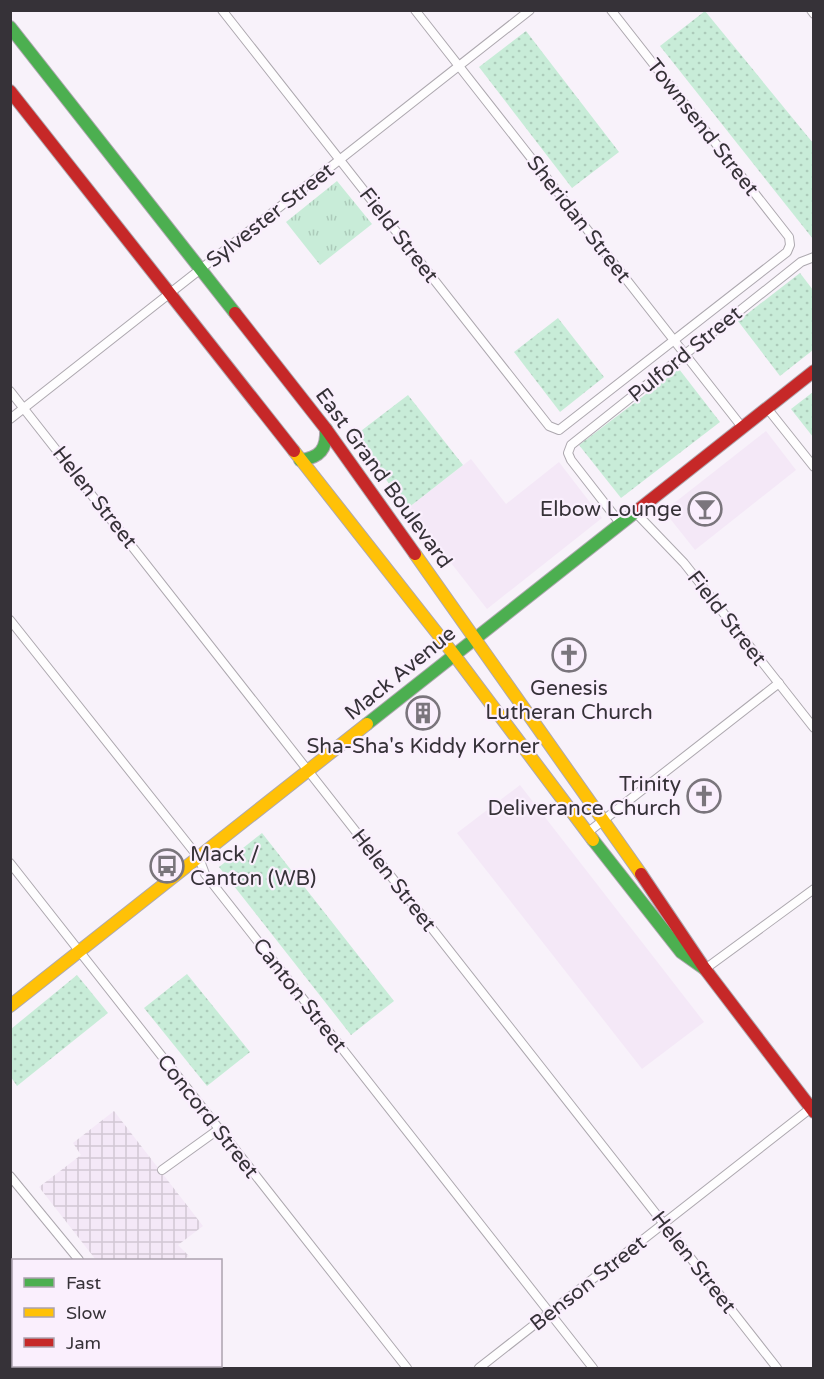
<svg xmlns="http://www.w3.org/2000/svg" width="824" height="1379" viewBox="0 0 824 1379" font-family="'Varela Round',sans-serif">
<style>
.built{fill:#f4e8f7}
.industrial{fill:url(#industrial-grid)}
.grass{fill:url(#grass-dots)}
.park{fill:url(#park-tufts)}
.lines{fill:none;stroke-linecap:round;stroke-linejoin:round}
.street-casing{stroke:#ada8af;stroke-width:10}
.fast-casing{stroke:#ada8af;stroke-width:14}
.slow-casing{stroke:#ada8af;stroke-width:14}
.jam-casing{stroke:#ada8af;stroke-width:14}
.street{stroke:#fefdfe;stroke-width:8}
.fast{stroke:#4caf50;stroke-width:12}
.slow{stroke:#ffc107;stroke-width:12}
.jam{stroke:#c62828;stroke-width:12}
.labels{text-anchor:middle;stroke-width:4.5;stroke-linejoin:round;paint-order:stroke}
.street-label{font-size:21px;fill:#363238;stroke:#faeffd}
.poi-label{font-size:21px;fill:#363238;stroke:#faeffd;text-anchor:end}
</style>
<defs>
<pattern id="industrial-grid" width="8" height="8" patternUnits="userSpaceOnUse" patternTransform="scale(1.5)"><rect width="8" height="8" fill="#f4e8f7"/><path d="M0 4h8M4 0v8" fill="none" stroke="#d2c7d4"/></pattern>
<pattern id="grass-dots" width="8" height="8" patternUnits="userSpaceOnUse" patternTransform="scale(1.5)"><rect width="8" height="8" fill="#c8ecd8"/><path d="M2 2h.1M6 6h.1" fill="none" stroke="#accbba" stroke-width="1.8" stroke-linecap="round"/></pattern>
<pattern id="park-tufts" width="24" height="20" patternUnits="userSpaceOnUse" patternTransform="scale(1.5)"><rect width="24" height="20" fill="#c8ecd8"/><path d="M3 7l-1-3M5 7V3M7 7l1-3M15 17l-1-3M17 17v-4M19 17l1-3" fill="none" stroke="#accbba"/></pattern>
</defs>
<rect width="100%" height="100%" fill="#f8f2fa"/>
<g class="built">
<path d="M 766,431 L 796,470 L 695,550 L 664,511 Z"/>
<path d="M 471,459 L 506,504 L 559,462 L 602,518 L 487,609 L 408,508 Z"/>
<path d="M 520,785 L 704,1022 L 642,1069 L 457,833 Z"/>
</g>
<g class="industrial">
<path d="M 114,1111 L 203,1226 L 178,1245 L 189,1256 L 183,1260 L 96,1260 L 39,1187 L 81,1155 L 73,1143 Z"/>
<path d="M 13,1338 L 14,1366 L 34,1366 L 37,1368 L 11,1368 L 11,1340 Z"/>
</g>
<g class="grass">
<path d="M 705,11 L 813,143 L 813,239 L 660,46 Z"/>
<path d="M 526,31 L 619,152 L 572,188 L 479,67 Z"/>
<path d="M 800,273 L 813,290 L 813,350 L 780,376 L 738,321 Z"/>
<path d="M 558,318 L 604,377 L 560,412 L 514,352 Z"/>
<path d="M 679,369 L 720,422 L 621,498 L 579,445 Z"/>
<path d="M 813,392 L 813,437 L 791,409 Z"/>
<path d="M 408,395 L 463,465 L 408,508 L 353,437 Z"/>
<path d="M 262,833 L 394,1001 L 351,1035 L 219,867 Z"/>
<path d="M 187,974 L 250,1052 L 207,1086 L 144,1008 Z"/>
<path d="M 77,975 L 108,1013 L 17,1086 L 11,1077 L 11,1029 Z"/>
</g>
<path class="park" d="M 337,181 L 372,224 L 320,265 L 286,222 Z"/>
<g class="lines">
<defs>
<g id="street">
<path d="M 222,10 L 549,426 L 559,430 L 787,252 L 790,245 L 789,237 L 611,10"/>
<path d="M 415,10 L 742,427"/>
<path d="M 811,10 L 814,14"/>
<path d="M 10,391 L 777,1368"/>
<path d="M 767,408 L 814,467"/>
<path d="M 10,419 L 530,10"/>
<path d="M 635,512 L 684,563 L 814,728"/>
<path d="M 620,523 L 571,460 L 568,453 L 571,445 L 801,262 L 814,257"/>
<path d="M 10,620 L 199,858 L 205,874 L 593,1368"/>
<path d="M 587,833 L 779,683"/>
<path d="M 10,863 L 407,1368"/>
<path d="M 705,969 L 814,889"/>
<path d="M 162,1170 L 219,1129"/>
<path d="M 10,1176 L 79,1260"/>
<path d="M 160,1366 L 163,1368"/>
<path d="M 479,1368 L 811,1108"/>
</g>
<g id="fast">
<path d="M 10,27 L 235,313"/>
<path d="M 300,460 C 320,458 327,449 326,429"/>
<path d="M 367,724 L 638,510"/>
<path d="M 593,840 L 681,952 L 705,969"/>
</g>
<g id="slow">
<path d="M 294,451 L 455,656 L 593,840"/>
<path d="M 415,554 L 641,874"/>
<path d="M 10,1006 L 367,724"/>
</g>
<g id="jam">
<path d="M 10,91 L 294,451"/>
<path d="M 235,313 L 326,429 L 415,554"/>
<path d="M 638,510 L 814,371"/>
<path d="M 641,874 L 705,969 L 814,1112"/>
</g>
</defs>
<use href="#street" class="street-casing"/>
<use href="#fast" class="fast-casing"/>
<use href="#slow" class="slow-casing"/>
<use href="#jam" class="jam-casing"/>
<use href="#street" class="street"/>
<use href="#fast" class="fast"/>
<use href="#slow" class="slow"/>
<use href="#jam" class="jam"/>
</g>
<defs>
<symbol id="bar-ring" viewBox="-11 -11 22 22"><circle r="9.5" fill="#faeffd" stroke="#7a757c" stroke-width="1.5"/><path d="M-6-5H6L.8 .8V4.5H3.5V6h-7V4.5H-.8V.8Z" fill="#7a757c"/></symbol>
<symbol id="church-ring" viewBox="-11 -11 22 22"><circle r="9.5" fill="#faeffd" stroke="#7a757c" stroke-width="1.5"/><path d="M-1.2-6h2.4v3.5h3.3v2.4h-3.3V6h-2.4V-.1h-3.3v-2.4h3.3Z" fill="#7a757c"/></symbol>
<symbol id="building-ring" viewBox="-11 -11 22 22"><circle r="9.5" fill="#faeffd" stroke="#7a757c" stroke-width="1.5"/><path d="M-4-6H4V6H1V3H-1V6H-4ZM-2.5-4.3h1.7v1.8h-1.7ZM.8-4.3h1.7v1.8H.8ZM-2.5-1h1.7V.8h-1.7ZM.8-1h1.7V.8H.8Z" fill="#7a757c"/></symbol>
<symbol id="bus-ring" viewBox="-11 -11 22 22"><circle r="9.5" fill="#faeffd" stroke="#7a757c" stroke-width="1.5"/><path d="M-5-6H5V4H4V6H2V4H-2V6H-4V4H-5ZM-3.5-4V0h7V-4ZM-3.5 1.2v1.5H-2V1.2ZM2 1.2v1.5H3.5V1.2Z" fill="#7a757c"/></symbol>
</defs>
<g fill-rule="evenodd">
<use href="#bar-ring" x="686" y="490" width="38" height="38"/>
<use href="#church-ring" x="550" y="636" width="38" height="38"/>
<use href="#building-ring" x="404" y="694" width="38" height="38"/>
<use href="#church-ring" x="685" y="777" width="38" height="38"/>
<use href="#bus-ring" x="148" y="847" width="38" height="38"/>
</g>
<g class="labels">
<g class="street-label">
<text transform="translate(703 127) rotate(52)" y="7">Townsend Street</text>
<text transform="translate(270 215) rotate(-38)" y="7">Sylvester Street</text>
<text transform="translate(579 219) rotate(52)" y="7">Sheridan Street</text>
<text transform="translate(399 235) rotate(52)" y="7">Field Street</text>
<text transform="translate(685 354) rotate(-39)" y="7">Pulford Street</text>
<text transform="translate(384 478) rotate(54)" y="7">East Grand Boulevard</text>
<text transform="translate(95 497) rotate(52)" y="7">Helen Street</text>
<text transform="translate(727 618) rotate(52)" y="7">Field Street</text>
<text transform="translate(400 673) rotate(-39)" y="7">Mack Avenue</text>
<text transform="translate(394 880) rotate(52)" y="7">Helen Street</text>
<text transform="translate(300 995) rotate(52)" y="7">Canton Street</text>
<text transform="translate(208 1116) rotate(52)" y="7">Concord Street</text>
<text transform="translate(694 1262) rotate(52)" y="7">Helen Street</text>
<text transform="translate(588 1283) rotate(-38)" y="7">Benson Street</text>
</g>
<g class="poi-label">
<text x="682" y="516">Elbow Lounge</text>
<text x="569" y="695" text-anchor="middle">Genesis<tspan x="569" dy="24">Lutheran Church</tspan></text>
<text x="423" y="753" text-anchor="middle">Sha-Sha's Kiddy Korner</text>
<text x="681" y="791">Trinity<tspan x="681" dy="24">Deliverance Church</tspan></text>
<text x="190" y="861" text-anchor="start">Mack /<tspan x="190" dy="24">Canton (WB)</tspan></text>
</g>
</g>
<rect width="824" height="1379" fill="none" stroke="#363238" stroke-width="24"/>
<rect x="12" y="1259" width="210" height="108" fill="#faeffd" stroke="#aca3ae" stroke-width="1.5"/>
<rect x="24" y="1278" width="30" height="9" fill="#4caf50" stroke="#aca3ae" stroke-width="1.5"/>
<text x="66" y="1289" font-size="18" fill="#363238">Fast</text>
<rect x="24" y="1308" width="30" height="9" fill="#ffc107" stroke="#aca3ae" stroke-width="1.5"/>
<text x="66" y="1319" font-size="18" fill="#363238">Slow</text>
<rect x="24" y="1338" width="30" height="9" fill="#c62828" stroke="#aca3ae" stroke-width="1.5"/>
<text x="66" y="1349" font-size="18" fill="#363238">Jam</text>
</svg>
